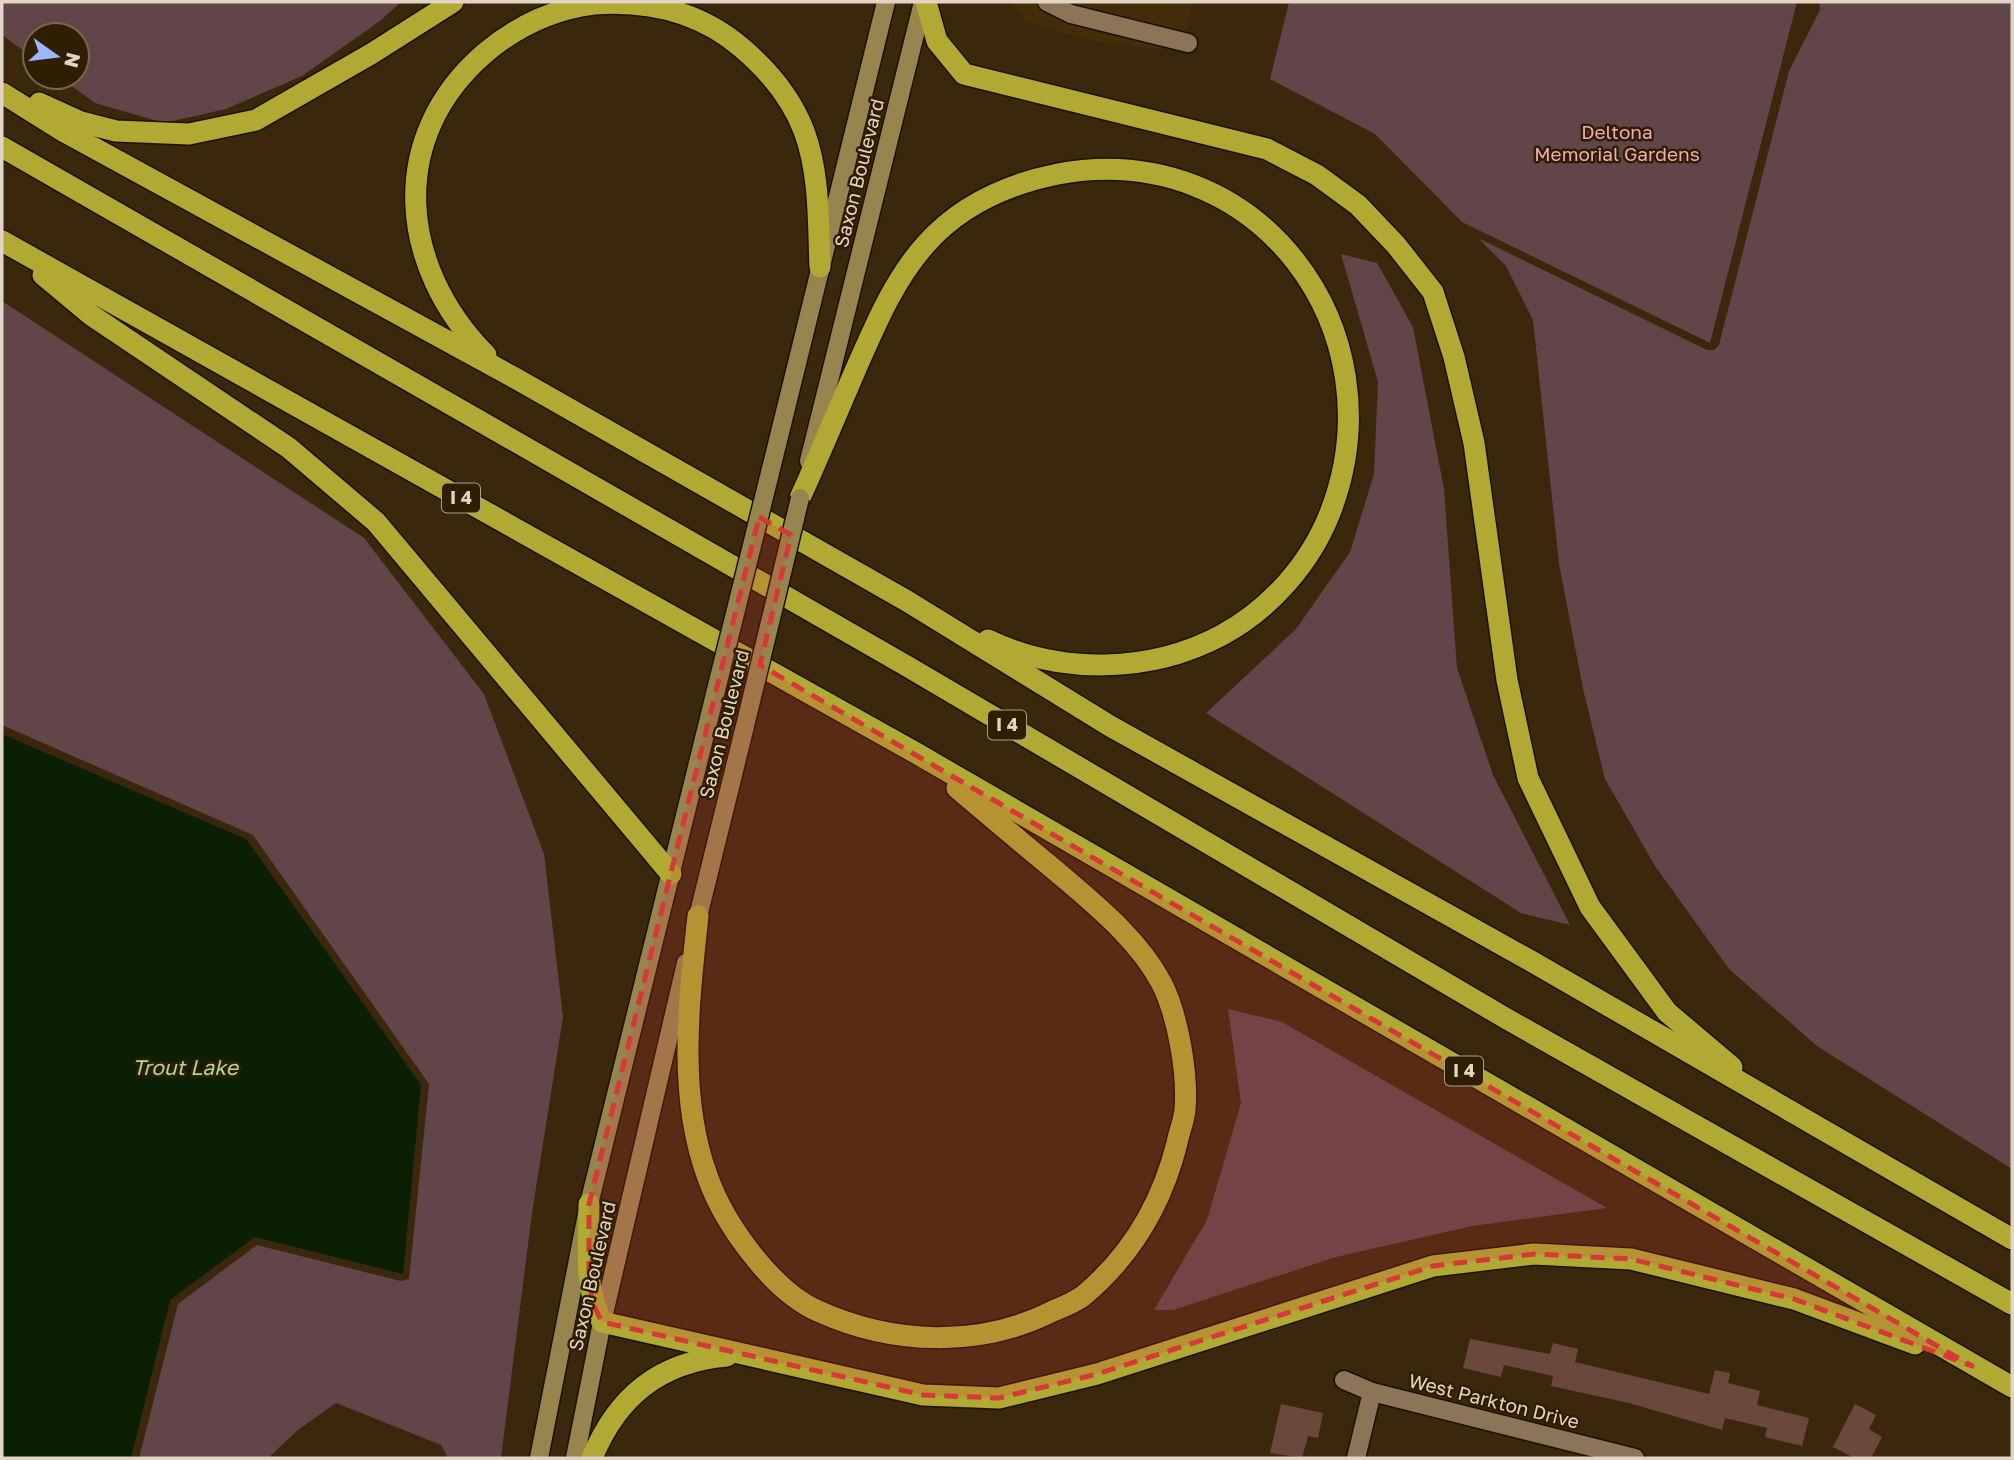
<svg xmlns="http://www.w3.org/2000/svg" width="2014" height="1460" viewBox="0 0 2014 1460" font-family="'Golos Text',sans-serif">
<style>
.built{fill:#442d09}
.green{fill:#604549}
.water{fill:#0b1f05}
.building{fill:#6a493c}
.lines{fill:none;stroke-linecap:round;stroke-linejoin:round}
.street-casing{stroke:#1e1100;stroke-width:21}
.secondary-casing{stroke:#1e1100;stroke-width:21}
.highway-casing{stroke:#1e1100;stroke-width:24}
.street{stroke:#8b7559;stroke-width:18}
.secondary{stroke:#96854e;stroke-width:18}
.highway{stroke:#b0a933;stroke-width:21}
.secondary-bridge-casing{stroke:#1e1100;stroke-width:21;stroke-linecap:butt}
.secondary-bridge{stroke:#96854e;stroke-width:18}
.marked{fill:#d73938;fill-opacity:0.2;stroke:#d73938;stroke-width:5;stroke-dasharray:14 9;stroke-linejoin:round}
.labels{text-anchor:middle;stroke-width:5;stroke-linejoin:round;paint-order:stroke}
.shield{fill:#301e02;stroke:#ac9e8a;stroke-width:2}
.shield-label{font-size:18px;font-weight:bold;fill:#e1d5c5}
.park-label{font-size:19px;fill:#f1abb6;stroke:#301e02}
.street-label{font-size:19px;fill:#e1d5c5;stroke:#301e02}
.water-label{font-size:21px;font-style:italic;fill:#add5a1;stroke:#301e02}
</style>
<rect width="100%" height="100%" fill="#3a270c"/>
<g class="built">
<path d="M 1011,2 L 1036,2 L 1046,13 L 1069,22 L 1177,49 L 1144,48 L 1087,40 L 1025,21 Z"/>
<path d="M 1064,2 L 1193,2 L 1185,33 Z"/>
</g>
<g class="green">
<path d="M 2,2 L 401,2 L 380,21 L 302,76 L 226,109 L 164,123 L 95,103 L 59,77 L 77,77 L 77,35 L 35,35 L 35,59 L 2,35 Z"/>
<path d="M 1289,2 L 1797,2 L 1710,343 L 1462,222 L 1375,134 L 1270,79 Z"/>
<path d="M 1819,2 L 2012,2 L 2012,1169 L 1817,1046 L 1729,969 L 1655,866 L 1605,779 L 1583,689 L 1559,564 L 1533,320 L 1506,266 L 1478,238 L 1707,350 L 1714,350 L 1719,345 L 1789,71 L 1820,10 Z"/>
<path d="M 1341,254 L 1377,263 L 1413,327 L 1444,489 L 1457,668 L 1493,775 L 1570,925 L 1521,913 L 1206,713 L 1296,629 L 1350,552 L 1374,474 L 1378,382 Z"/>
<path d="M 2,301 L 364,538 L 484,694 L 544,854 L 563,1017 L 532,1213 L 501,1458 L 448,1458 L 441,1445 L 336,1403 L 298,1430 L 268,1458 L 139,1458 L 178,1304 L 257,1245 L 401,1281 L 409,1279 L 429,1084 L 253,835 L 2,725 Z"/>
<path d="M 1228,1009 L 1282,1022 L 1607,1208 L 1472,1226 L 1336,1257 L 1173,1310 L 1154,1310 L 1207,1220 L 1241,1103 Z"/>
</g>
<path class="water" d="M 2,734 L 246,839 L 421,1085 L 403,1274 L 255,1237 L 170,1300 L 131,1458 L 2,1458 Z"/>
<g class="building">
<path d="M 1470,1339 L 1550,1354 L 1553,1343 L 1578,1349 L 1575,1362 L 1709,1394 L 1715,1370 L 1730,1373 L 1728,1383 L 1760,1391 L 1757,1405 L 1809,1418 L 1802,1446 L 1765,1437 L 1767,1428 L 1725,1418 L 1722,1430 L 1629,1403 L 1551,1386 L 1553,1376 L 1504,1365 L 1501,1377 L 1463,1368 Z"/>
<path d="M 1281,1404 L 1323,1413 L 1318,1438 L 1308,1436 L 1302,1458 L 1270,1453 Z"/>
<path d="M 1855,1404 L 1876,1415 L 1869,1429 L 1882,1437 L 1871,1458 L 1854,1458 L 1833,1447 Z"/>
</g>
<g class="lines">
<defs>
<g id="street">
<path d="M 1047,2 L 1071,14 L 1188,43"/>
<path d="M 1344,1380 L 1372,1392 L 1635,1458"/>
<path d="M 1356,1458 L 1372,1392"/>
</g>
<g id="secondary">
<path d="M 809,461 L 923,2"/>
<path d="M 768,481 L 886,2"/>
<path d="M 695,929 L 745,726"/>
<path d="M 539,1458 L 589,1204 L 716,690"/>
<path d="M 575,1458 L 602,1322 L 686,963"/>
</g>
<g id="highway">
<path d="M 926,2 L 937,41 L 964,74 L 1267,149 L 1317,175 L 1358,205 L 1396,245 L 1433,292 L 1454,357 L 1474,443 L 1507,680 L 1528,778 L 1590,907 L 1667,1012 L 1732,1067"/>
<path d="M 2,93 L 63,131 L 515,378 L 907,601 L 1110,726 L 1531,961 L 2012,1239"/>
<path d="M 39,103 L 81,122 L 116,131 L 189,134 L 256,120 L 371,54 L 453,2"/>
<path d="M 2,147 L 905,665 L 1507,1019 L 2012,1304"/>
<path d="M 2,241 L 916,753 L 2012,1387"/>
<path d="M 43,275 L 91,315 L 289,448 L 376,522 L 671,874"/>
<path d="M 486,355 C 399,267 386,138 485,53 C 517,26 553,9 594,4 C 648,0 700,12 742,48 C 769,71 791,97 804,131 C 820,174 818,222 820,267"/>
<path d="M 800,498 C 819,456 837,413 855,371 C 875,326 893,281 926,244 C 960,206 1008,184 1058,174 C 1257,137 1401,330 1330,513 C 1310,564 1270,609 1222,635 C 1151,673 1061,675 988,640"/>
<path d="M 698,916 C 689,1000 677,1096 708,1178 C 724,1223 772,1291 818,1311 C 893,1345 980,1348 1053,1311 C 1063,1307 1075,1302 1083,1296 C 1131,1256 1162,1203 1177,1143 C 1179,1132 1184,1121 1185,1110 C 1188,1074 1178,1016 1162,984 C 1139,939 1093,903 1056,871 C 1023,844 990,816 957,788"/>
<path d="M 589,1204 C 589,1244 583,1285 602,1322 L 923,1395 L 999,1398 L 1097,1374 L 1433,1266 L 1534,1254 L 1631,1259 L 1794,1299 L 1915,1344"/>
<path d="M 592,1458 C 617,1397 659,1362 727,1356"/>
</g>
</defs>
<use href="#street" class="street-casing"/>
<use href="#secondary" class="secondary-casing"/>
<use href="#highway" class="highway-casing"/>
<use href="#street" class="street"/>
<use href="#secondary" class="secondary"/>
<use href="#highway" class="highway"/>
<defs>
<g id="secondary-bridge">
<path d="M 716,690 L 768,481"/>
<path d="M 745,726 L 800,498"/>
</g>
</defs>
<use href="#secondary-bridge" class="secondary-bridge-casing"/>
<use href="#secondary-bridge" class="secondary-bridge"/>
</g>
<path class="marked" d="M 759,517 L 791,535 L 760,665 L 1972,1366 L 1794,1299 L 1631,1259 L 1534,1254 L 1433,1266 L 1097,1374 L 999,1398 L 923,1395 L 602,1322 L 592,1302 L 589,1272 L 589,1204 Z"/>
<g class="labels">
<g class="shield">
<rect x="442" y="483.5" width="38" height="29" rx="5"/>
<rect x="988" y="710.5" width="38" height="29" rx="5"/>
<rect x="1445" y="1056.5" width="38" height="29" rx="5"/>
</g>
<g class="shield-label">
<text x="461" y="504">I 4</text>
<text x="1007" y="731">I 4</text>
<text x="1464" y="1077">I 4</text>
</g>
<g class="park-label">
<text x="1617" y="139">Deltona<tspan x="1617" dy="22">Memorial Gardens</tspan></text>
</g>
<g class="street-label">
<text transform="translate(859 173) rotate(-76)" y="7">Saxon Boulevard</text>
<text transform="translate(724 724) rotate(-76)" y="7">Saxon Boulevard</text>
<text transform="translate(592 1276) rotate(-77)" y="7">Saxon Boulevard</text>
<text transform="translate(1494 1401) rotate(14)" y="7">West Parkton Drive</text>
</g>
<g class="water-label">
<text x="185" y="1075">Trout Lake</text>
</g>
</g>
<rect width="2014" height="1460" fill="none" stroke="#e1d5c5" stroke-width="7"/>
<g transform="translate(56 56) rotate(104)"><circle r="33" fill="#301e02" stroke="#776750" stroke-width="2"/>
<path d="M0-5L12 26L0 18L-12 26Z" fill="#a0b3fd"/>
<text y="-10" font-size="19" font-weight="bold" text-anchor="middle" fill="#e1d5c5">N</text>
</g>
</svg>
